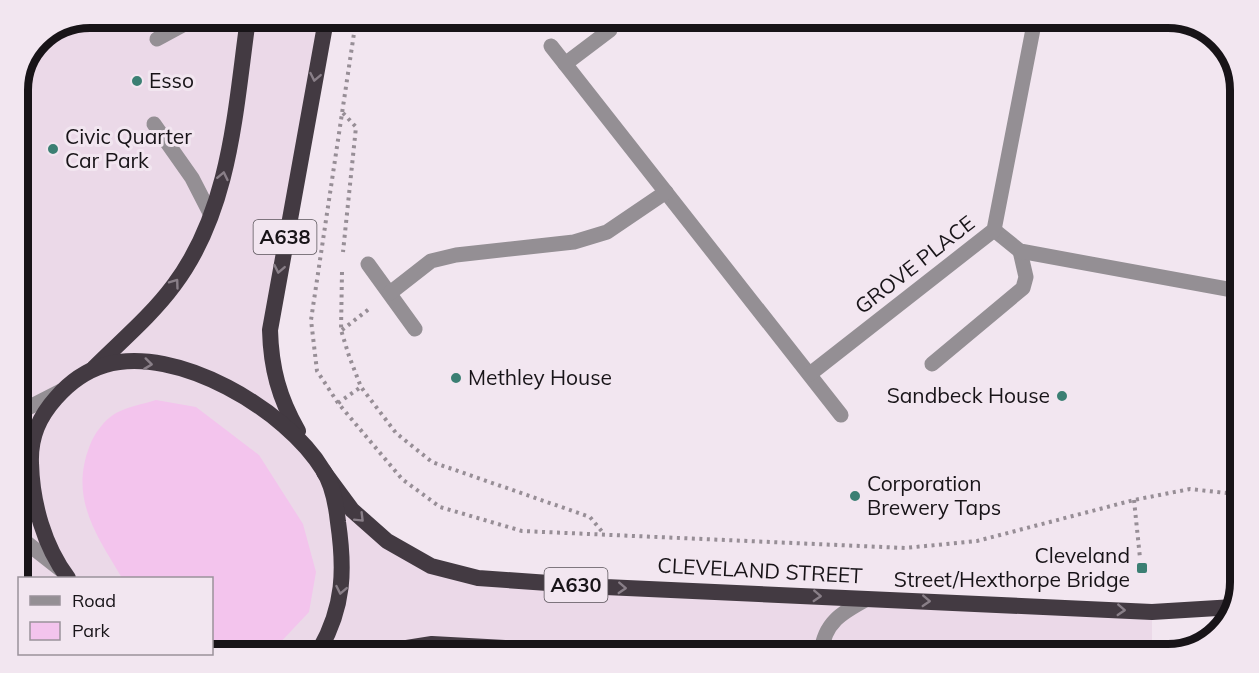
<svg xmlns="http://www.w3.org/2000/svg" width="1259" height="673" viewBox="0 0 1259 673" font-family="Mulish,sans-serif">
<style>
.built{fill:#ebd9e8}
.green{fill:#f3c4ed}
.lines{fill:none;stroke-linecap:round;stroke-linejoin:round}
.path{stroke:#978e96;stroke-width:4;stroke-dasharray:3 4.5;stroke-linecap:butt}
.service{stroke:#948f94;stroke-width:15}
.minor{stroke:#948f94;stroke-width:15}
.tertiary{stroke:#948f94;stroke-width:15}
.trunk{stroke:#433a42;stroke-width:16}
.oneway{stroke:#897f88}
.poi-dot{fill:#3b7f73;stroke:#f2e6f0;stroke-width:2}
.labels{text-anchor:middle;stroke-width:6;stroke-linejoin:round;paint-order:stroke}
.shield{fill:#f2e6f0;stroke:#595359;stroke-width:1.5}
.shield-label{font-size:20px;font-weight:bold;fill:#181418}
.poi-label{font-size:21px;fill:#181418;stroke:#f2e6f0;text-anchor:start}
.street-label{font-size:21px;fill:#181418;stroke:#f2e6f0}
.rim{fill:none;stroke:#181418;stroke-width:8}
</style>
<rect width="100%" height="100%" fill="#f2e6f0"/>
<path class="built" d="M 90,18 L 326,20 L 275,293 L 282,403 L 365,523 L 460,574 L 1152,612 L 1152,655 L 212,648 L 212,578 L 20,578 L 19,592 L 18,86 L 39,39 Z"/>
<path class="green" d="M 156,400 L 196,407 L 259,455 L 303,524 L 316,572 L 309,612 L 276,647 L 212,648 L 212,578 L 122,578 C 96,534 69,498 90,445 C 94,434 105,419 116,413 C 127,407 143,404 156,400 Z"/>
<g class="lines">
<g class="path">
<path d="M 356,20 L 311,320 L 317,371 L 338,403 L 402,479 L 440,507 L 522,531 L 905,548 L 977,541 L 1134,500 L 1190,489 L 1235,494"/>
<path d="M 343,113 L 356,127 L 343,252"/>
<path d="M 342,272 L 341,330 L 349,356 L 361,387 L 396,433 L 432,462 L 590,517 L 604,534"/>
<path d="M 342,330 L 369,309"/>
<path d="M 338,403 L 361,387"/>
<path d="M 1134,500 L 1140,558"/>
</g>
<g class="service">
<path d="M 157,39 L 194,19"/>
<path d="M 154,124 L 192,178 L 211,215"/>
<path d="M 932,364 L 1023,288 L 1026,277 L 1020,251"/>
</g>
<g class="minor">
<path d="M 551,46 L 841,415"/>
<path d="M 565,64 L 610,30"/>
<path d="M 994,230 L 1020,251 L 1238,291"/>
<path d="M 368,264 L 415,329"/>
<path d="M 390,293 L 431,261 L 456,255 L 574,242 L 607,232 L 666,192"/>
<path d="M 810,374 L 994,230 L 1034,24"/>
<path d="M 18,413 L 61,391"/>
<path d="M 18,536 L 60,569"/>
</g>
<path class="tertiary" d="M 821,653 C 824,622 843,612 867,599"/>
<g class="trunk">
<path d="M 94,368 C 121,341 151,316 174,285 C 231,209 235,110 248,19"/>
<path d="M 298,431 C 279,398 271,368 270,330 L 326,20"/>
<path d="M 324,472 L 352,510 L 387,541 L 431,566 L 478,578 L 605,587 L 1152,612 L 1234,607"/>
<path d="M 68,578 C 44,546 32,503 31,463 C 30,437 39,417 56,398 C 69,383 85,371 105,365 C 176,344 287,410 323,470 C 333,485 336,504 338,522 C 345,570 344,606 320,649"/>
<path d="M 394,650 L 432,644 L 561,651"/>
</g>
</g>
<defs><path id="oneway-chevron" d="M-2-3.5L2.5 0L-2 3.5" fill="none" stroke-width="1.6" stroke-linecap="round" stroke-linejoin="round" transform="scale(1.5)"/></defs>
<g class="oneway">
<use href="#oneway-chevron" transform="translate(315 77) rotate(101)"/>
<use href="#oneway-chevron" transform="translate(223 176) rotate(-78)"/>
<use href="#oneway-chevron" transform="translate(279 269) rotate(101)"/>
<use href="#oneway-chevron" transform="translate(175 283) rotate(-54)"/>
<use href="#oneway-chevron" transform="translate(148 364) rotate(7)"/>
<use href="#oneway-chevron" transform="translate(360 518) rotate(45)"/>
<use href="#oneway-chevron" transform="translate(622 588) rotate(3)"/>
<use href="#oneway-chevron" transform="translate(341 590) rotate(101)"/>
<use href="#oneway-chevron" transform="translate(817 596) rotate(3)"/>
<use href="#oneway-chevron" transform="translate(926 601) rotate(3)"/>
<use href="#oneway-chevron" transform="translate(1121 610) rotate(3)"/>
</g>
<g class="poi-dot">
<circle cx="137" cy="81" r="6"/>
<circle cx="53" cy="149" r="6"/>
<circle cx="456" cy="378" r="6"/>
<circle cx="1062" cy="396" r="6"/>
<circle cx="855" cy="496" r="6"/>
<rect x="1136" y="562" width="12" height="12" rx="3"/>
</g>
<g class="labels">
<g class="shield">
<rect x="253.5" y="220" width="63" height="34" rx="4.5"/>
<rect x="544.5" y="568" width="63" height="34" rx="4.5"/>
</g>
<g class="shield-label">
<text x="285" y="244">A638</text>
<text x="576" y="592">A630</text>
</g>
<g class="poi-label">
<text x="149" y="88">Esso</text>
<text x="65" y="144">Civic Quarter<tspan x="65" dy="24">Car Park</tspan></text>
<text x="468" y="385">Methley House</text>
<text x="1050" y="403" text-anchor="end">Sandbeck House</text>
<text x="867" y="491">Corporation<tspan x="867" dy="24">Brewery Taps</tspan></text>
<text x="1130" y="563" text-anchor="end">Cleveland<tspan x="1130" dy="24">Street/Hexthorpe Bridge</tspan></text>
</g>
<g class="street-label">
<text transform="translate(915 265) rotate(-38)" y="7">GROVE PLACE</text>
<text transform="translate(760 571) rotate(3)" y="7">CLEVELAND STREET</text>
</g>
</g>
<path d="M0 0H1259V673H0ZM90 28H1168A62 62 0 0 1 1230 90V582A62 62 0 0 1 1168 644H90A62 62 0 0 1 28 582V90A62 62 0 0 1 90 28Z" fill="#f2e6f0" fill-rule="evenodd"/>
<path class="rim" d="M90 28H1168A62 62 0 0 1 1230 90V582A62 62 0 0 1 1168 644H90A62 62 0 0 1 28 582V90A62 62 0 0 1 90 28Z"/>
<rect x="18" y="577" width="195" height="78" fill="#f2e6f0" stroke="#9b929a" stroke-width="1.5"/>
<rect x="30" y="596" width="30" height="9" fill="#948f94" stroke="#9b929a" stroke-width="1.5"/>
<text x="72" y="607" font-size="18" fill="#181418">Road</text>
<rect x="30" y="622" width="30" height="18" fill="#f3c4ed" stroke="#9b929a" stroke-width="1.5"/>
<text x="72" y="637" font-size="18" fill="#181418">Park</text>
</svg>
